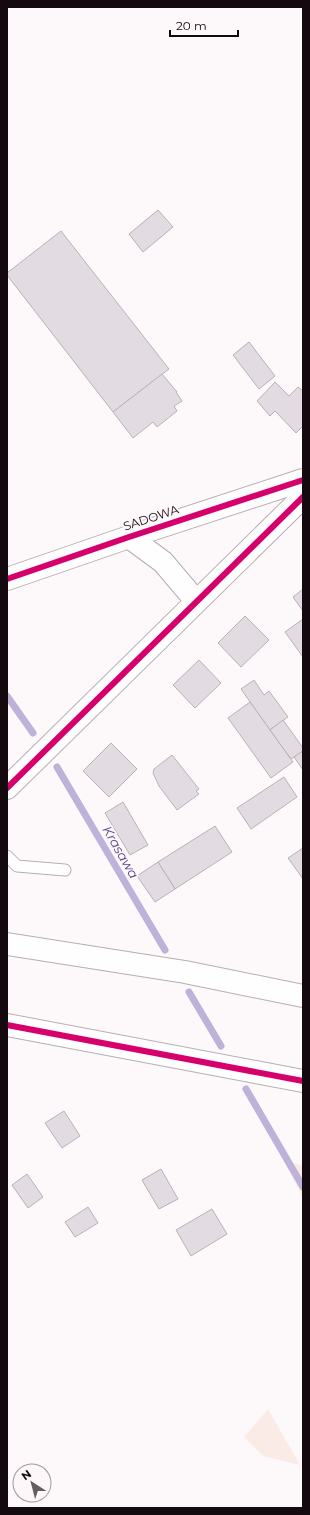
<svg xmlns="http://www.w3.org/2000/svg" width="310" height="1515" viewBox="0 0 310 1515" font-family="Montserrat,sans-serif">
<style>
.green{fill:#fbebe6}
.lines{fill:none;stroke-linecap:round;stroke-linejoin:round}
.stream{stroke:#bdb2da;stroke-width:7}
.building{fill:#e2dbe1;stroke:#b8b2b7}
.lane-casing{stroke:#b7aeb2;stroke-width:13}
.street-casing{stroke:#b7aeb2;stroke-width:24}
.highway-casing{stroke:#b7aeb2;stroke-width:24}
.lane{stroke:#fffefe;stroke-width:11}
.street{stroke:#fffefe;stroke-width:22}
.highway{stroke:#fffefe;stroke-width:22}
.cycleway-casing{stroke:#fef7fa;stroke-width:8}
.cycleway{stroke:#d6006c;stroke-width:6}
.labels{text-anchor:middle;stroke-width:3.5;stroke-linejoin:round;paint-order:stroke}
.street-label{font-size:12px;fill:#14090e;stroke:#fef7fa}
.water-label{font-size:13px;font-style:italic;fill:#564188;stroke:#fef7fa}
</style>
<rect width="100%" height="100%" fill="#fdf8fa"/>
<g class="green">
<path d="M 283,1160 L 303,1166 L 303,1198 Z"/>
<path d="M 268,1409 L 300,1465 L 263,1456 L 244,1437 Z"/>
</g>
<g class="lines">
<g class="stream">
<path d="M 7,696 L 33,733"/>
<path d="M 57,767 L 165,950"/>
<path d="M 189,992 L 221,1046"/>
<path d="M 246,1089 L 303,1187"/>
</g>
</g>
<g class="building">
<path d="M 158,210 L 173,227 L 143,252 L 129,234 Z"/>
<path d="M 61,231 L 169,369 L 113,412 L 7,275 L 7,273 Z"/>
<path d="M 249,342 L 275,376 L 259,389 L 233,355 Z"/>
<path d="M 162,374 L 177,392 L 176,392 L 182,401 L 174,406 L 177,411 L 157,427 L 153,422 L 133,438 L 113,412 Z"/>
<path d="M 275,382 L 289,396 L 298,387 L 303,391 L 303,426 L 296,433 L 275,411 L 270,416 L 257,401 Z"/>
<path d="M 303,589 L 303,611 L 293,597 Z"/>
<path d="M 245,616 L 269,640 L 241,667 L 218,643 Z"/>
<path d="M 303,619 L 303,657 L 285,632 Z"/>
<path d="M 199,660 L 221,683 L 195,708 L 173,685 Z"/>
<path d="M 254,680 L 264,695 L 269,691 L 288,717 L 270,730 L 241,689 Z"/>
<path d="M 250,702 L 293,762 L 271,778 L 228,718 Z"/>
<path d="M 283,720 L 303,748 L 303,751 L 291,759 L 270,730 Z"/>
<path d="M 111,743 L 137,769 L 109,797 L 83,771 Z"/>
<path d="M 303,751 L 303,770 L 294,757 Z"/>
<path d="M 172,755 L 199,789 L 196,791 L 199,794 L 177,810 L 159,786 L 153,773 L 154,769 Z"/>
<path d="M 284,777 L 297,797 L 251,829 L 237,808 Z"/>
<path d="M 123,802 L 148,845 L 130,855 L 105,813 Z"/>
<path d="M 215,826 L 232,852 L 175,889 L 158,862 Z"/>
<path d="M 303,848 L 303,879 L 288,858 Z"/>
<path d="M 158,862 L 175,889 L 155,902 L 137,876 Z"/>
<path d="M 64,1111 L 80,1136 L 62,1148 L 45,1123 Z"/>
<path d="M 161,1169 L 178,1199 L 159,1209 L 142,1180 Z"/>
<path d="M 27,1174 L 43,1197 L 28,1208 L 12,1185 Z"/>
<path d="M 88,1207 L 98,1223 L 75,1237 L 65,1222 Z"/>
<path d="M 212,1209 L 227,1234 L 191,1256 L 176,1230 Z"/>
</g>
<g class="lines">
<defs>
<path id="lane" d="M 7,856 L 17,866 L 65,870"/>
<g id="street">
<path d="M 129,537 L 163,562 L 196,601"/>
<path d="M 7,579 L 129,537 L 303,480"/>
<path d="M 7,788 L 303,497"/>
<path d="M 7,1025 L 303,1081"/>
</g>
<path id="highway" d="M 7,944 L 185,972 L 303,996"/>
</defs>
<use href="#lane" class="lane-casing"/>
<use href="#street" class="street-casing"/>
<use href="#highway" class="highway-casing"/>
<use href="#lane" class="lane"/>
<use href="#street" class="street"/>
<use href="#highway" class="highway"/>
<defs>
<g id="cycleway">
<path d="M 7,579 L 129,537 L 303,480"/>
<path d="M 7,788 L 303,497"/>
<path d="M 7,1025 L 303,1081"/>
</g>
</defs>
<use href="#cycleway" class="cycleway-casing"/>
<use href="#cycleway" class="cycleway"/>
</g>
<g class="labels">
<g class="street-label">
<text transform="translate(151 518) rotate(-18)" y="4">SADOWA</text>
</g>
<g class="water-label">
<text transform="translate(121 852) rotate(60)" y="5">Krasawa</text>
</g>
</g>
<rect width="310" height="1515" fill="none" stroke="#14090e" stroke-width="16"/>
<g transform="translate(32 1483) rotate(324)"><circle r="19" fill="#fef7fa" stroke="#a0989c"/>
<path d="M0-3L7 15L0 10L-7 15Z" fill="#665d61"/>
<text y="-6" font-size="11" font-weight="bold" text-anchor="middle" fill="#14090e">N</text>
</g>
<path d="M170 30v6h68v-6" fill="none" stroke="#14090e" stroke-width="2"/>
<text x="176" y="30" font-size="12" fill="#14090e" stroke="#fef7fa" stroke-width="3" paint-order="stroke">20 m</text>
</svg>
